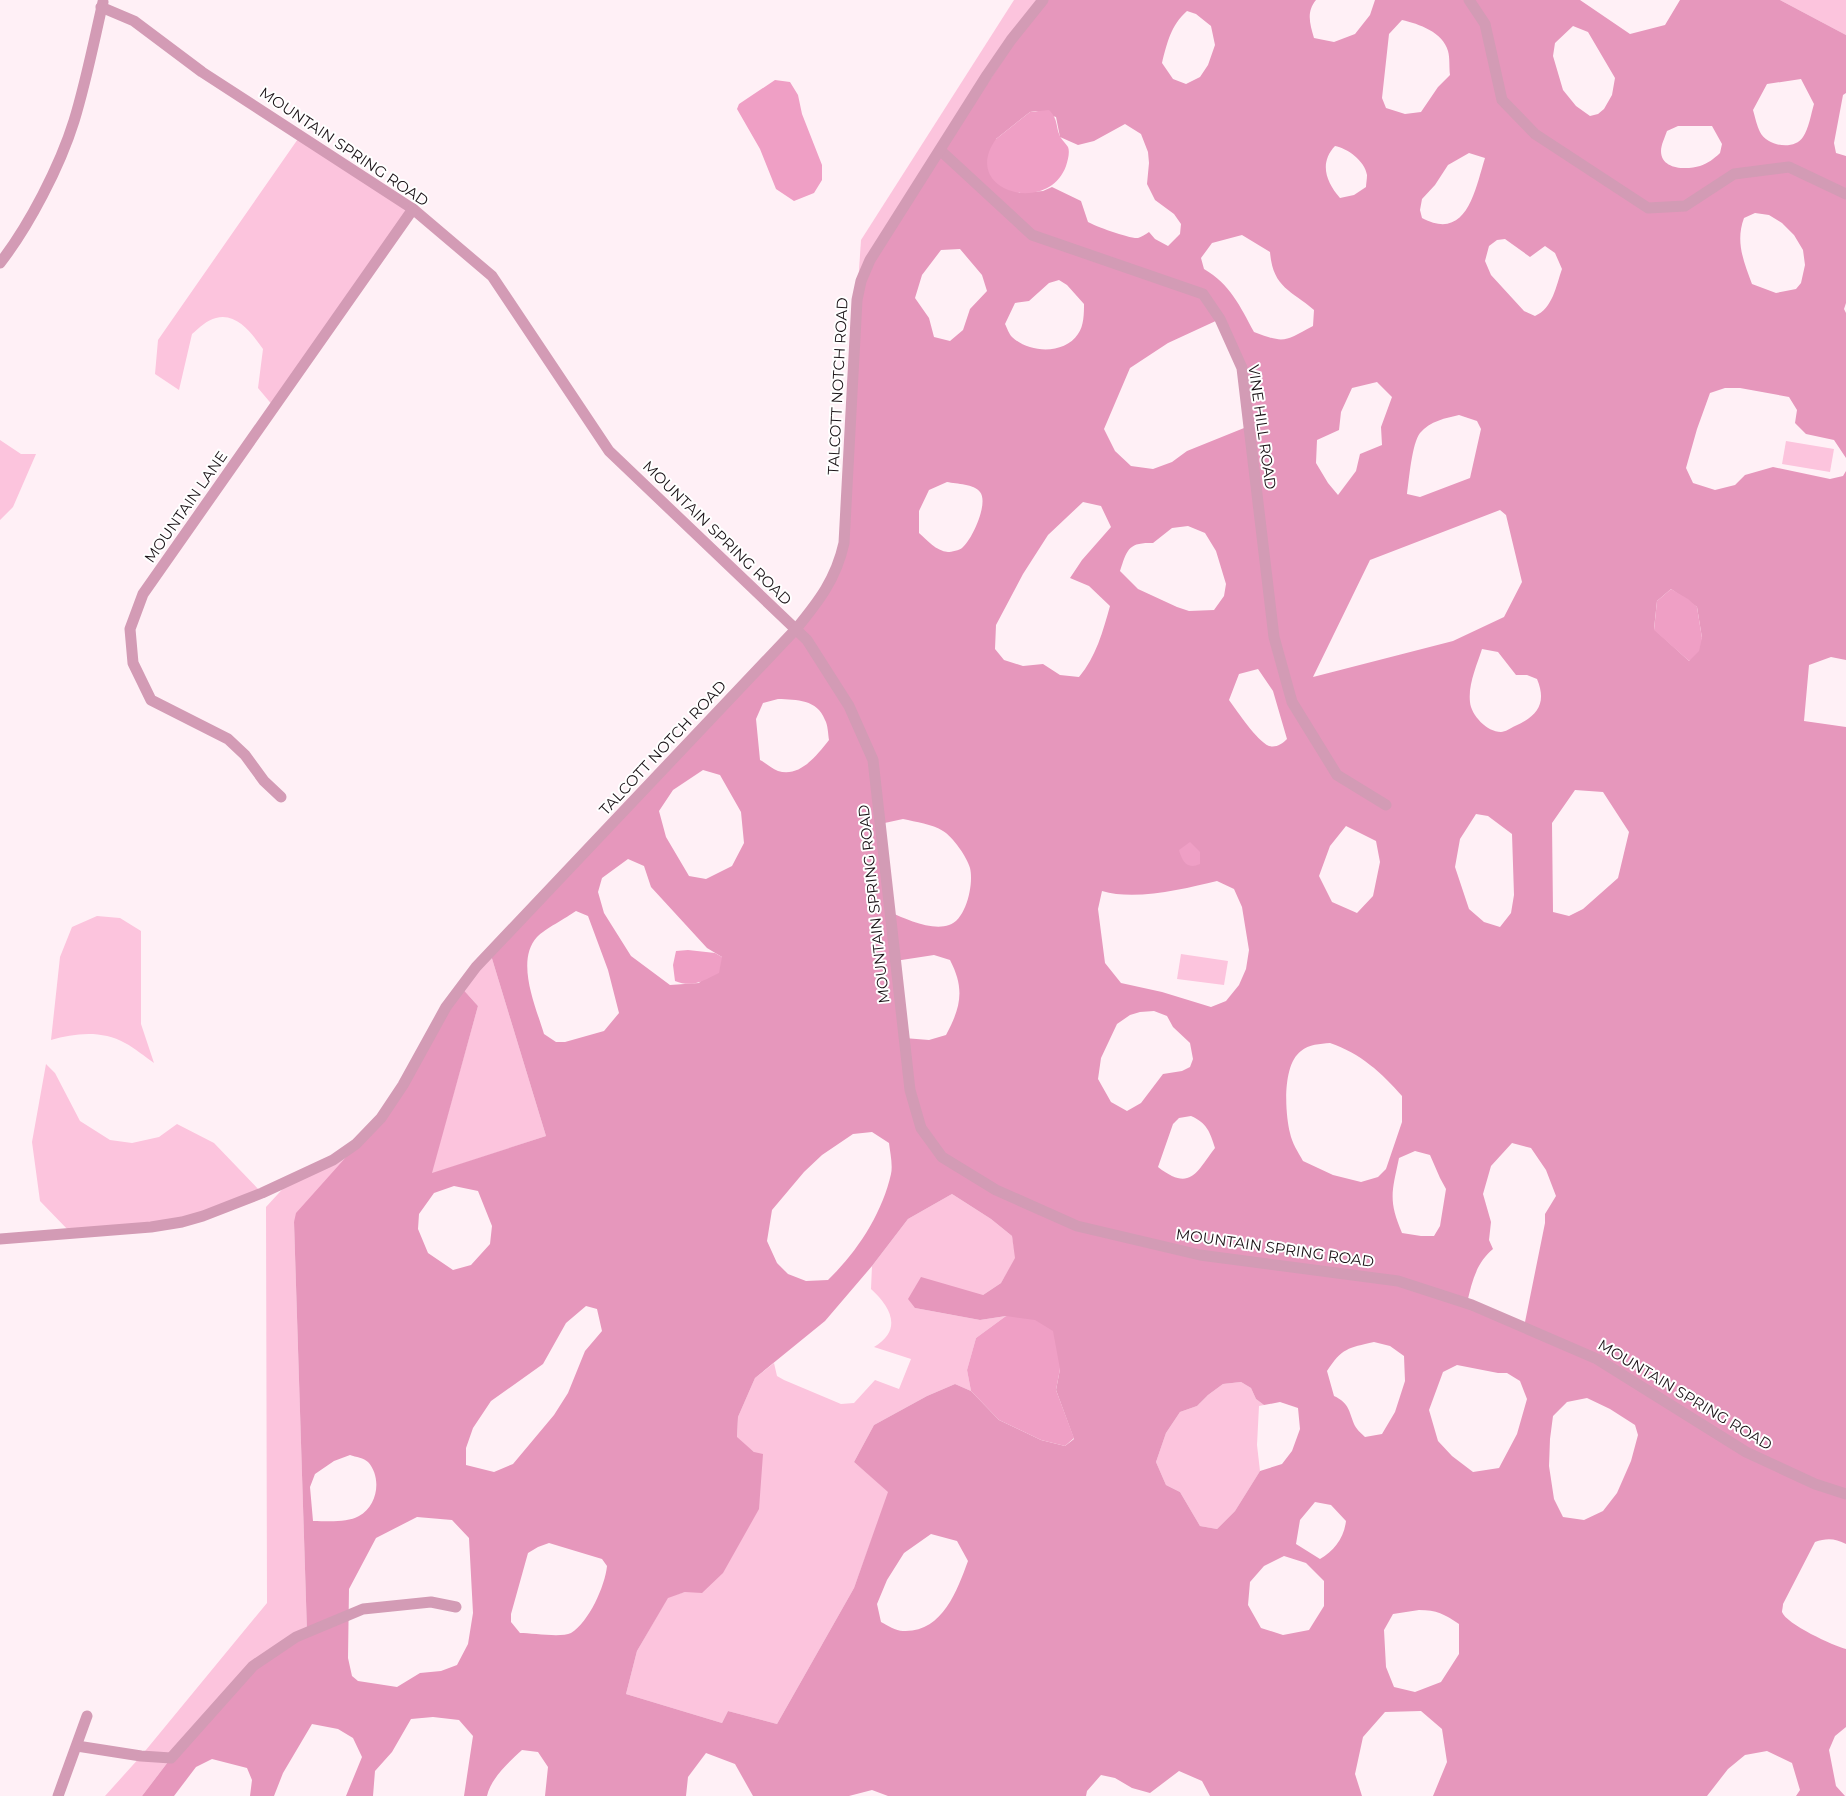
<svg xmlns="http://www.w3.org/2000/svg" width="1846" height="1796" viewBox="0 0 1846 1796" font-family="Montserrat,sans-serif">
<style>
.green{fill:#fcc4dd}
.forest{fill:#e697bc;fill-rule:evenodd}
.water{fill:#ef9fc5}
.lines{fill:none;stroke-linecap:round;stroke-linejoin:round}
.minor{stroke:#d39bb5;stroke-width:11}
.labels{text-anchor:middle;stroke-width:4;stroke-linejoin:round;paint-order:stroke}
.street-label{font-size:15px;fill:#1a1216;stroke:#fff}
</style>
<rect width="100%" height="100%" fill="#fff0f6"/>
<g class="green">
<path d="M 1014,0 L 1043,0 L 857,300 L 861,240 Z"/>
<path d="M 1780,0 L 1846,0 L 1846,35 Z"/>
<path d="M 300,136 L 413,209 L 274,407 L 258,388 L 263,349 C 253,335 237,312 216,318 C 207,320 199,328 192,334 L 179,390 L 155,374 L 158,340 Z"/>
<path d="M 0,440 L 21,454 L 36,454 L 13,507 L 0,520 Z"/>
<path d="M 1786,441 L 1834,449 L 1830,472 L 1782,464 Z"/>
<path d="M 97,916 L 120,918 L 141,931 L 141,1024 L 154,1063 C 145,1057 135,1048 125,1043 C 102,1030 75,1033 51,1040 L 60,957 L 72,927 Z"/>
<path d="M 490,952 L 546,1136 L 431,1174 L 478,1006 L 460,986 Z"/>
<path d="M 1181,954 L 1228,961 L 1224,985 L 1177,979 Z"/>
<path d="M 46,1064 L 55,1073 L 80,1121 L 110,1140 L 132,1143 L 159,1137 L 177,1124 L 214,1143 L 262,1193 L 203,1216 L 70,1232 L 40,1201 L 32,1142 Z"/>
<path d="M 368,1133 L 294,1222 L 307,1632 L 171,1758 L 142,1796 L 105,1796 L 141,1756 L 267,1603 L 266,1207 L 289,1182 Z"/>
<path d="M 952,1194 L 991,1219 L 1012,1236 L 1016,1258 L 1001,1283 L 983,1295 L 915,1308 L 980,1320 L 1006,1316 L 976,1338 L 967,1370 L 971,1391 L 955,1384 L 927,1396 L 874,1425 L 854,1462 L 889,1492 L 854,1588 L 777,1724 L 728,1711 L 722,1723 L 626,1694 L 637,1651 L 668,1597 L 685,1592 L 754,1452 L 737,1438 L 738,1417 L 755,1378 L 774,1363 L 777,1376 L 784,1380 L 841,1404 L 854,1403 L 875,1380 L 899,1389 L 911,1359 L 874,1347 C 903,1330 891,1307 871,1289 L 872,1266 L 908,1219 Z"/>
<path d="M 1241,1382 L 1251,1388 L 1256,1399 L 1264,1405 L 1259,1406 L 1257,1445 L 1260,1471 L 1235,1511 L 1217,1529 L 1200,1526 L 1180,1492 L 1166,1485 L 1156,1462 L 1166,1433 L 1180,1412 L 1197,1406 L 1208,1395 L 1223,1384 Z"/>
</g>
<path class="forest" d="M 1043,0 L 1316,0 C 1306,12 1310,24 1314,38 L 1334,42 L 1355,34 L 1370,15 L 1375,0 L 1580,0 L 1630,34 L 1665,25 L 1680,0 L 1780,0 L 1846,35 L 1846,93 L 1843,95 L 1834,143 L 1836,153 L 1846,156 L 1846,303 L 1844,309 L 1846,313 L 1846,458 L 1834,440 L 1806,434 L 1795,423 L 1797,410 L 1789,397 L 1740,388 L 1725,388 L 1710,393 L 1697,429 L 1686,468 L 1693,483 L 1715,490 L 1735,485 L 1745,475 L 1773,467 L 1830,479 L 1843,476 L 1846,471 L 1846,660 L 1831,657 L 1809,665 L 1804,721 L 1846,727 L 1846,1544 C 1835,1538 1826,1538 1815,1542 L 1783,1604 C 1783,1606 1782,1611 1782,1612 C 1786,1624 1834,1646 1846,1649 L 1846,1727 L 1835,1736 L 1829,1750 L 1836,1786 L 1845,1796 L 1796,1796 L 1800,1790 L 1792,1763 L 1767,1751 L 1745,1755 L 1728,1769 L 1707,1796 L 1433,1796 L 1447,1762 L 1442,1729 L 1421,1711 L 1385,1712 L 1363,1737 L 1355,1774 L 1362,1796 L 1210,1796 L 1202,1781 L 1179,1771 L 1150,1793 L 1132,1788 L 1115,1778 L 1101,1775 L 1087,1791 L 1086,1796 L 888,1796 L 872,1790 L 849,1796 L 753,1796 L 735,1764 L 706,1753 L 688,1777 L 686,1796 L 545,1796 L 548,1767 L 538,1752 L 522,1750 C 509,1762 491,1778 487,1796 L 464,1796 L 473,1736 L 459,1720 L 433,1717 L 411,1719 L 392,1752 L 375,1771 L 373,1796 L 346,1796 L 362,1757 L 353,1738 L 338,1729 L 312,1724 L 283,1773 L 274,1796 L 250,1796 L 252,1780 L 247,1768 L 212,1759 L 196,1767 L 174,1796 L 142,1796 L 171,1758 L 253,1666 L 307,1632 L 294,1222 L 296,1213 L 381,1118 L 460,986 L 478,1006 L 432,1173 L 546,1136 L 490,952 L 796,629 L 841,555 L 857,300 L 870,260 ZM 1187,11 L 1196,14 L 1211,26 L 1215,45 L 1208,65 L 1200,77 L 1186,84 L 1173,79 L 1162,63 C 1167,43 1171,25 1187,11 ZM 1402,20 C 1419,24 1443,32 1448,51 C 1450,58 1449,67 1450,75 L 1438,87 L 1421,112 L 1405,114 L 1386,108 L 1382,98 L 1389,34 ZM 1573,26 L 1588,32 L 1615,78 L 1612,95 L 1604,109 L 1598,114 L 1590,116 L 1576,106 L 1563,90 L 1553,56 L 1555,43 ZM 1801,79 L 1814,104 C 1811,114 1809,128 1803,137 C 1794,151 1767,146 1760,132 C 1757,126 1755,117 1753,110 L 1767,84 ZM 1036,111 L 1056,117 L 1060,137 L 1078,145 L 1094,141 L 1125,124 L 1141,134 L 1148,152 L 1149,163 L 1147,184 L 1155,200 L 1174,214 L 1181,224 L 1180,234 L 1168,246 L 1155,239 L 1149,232 C 1146,234 1141,237 1138,238 C 1130,239 1095,226 1088,222 L 1081,201 L 1052,187 L 1043,191 L 1019,193 L 996,139 L 1030,112 ZM 1678,126 L 1712,126 L 1722,144 L 1720,153 C 1715,158 1707,164 1700,166 C 1687,170 1661,170 1661,151 C 1661,145 1665,137 1667,131 ZM 1335,146 C 1347,148 1365,161 1367,175 C 1367,179 1366,184 1366,187 L 1354,195 L 1340,198 C 1326,182 1319,163 1335,146 ZM 1469,153 L 1485,158 C 1475,190 1467,242 1422,218 L 1420,210 L 1422,199 L 1435,185 L 1448,165 ZM 1755,213 L 1769,215 L 1782,223 L 1794,235 L 1803,250 L 1805,265 L 1801,283 L 1796,289 L 1776,293 L 1752,284 C 1744,262 1735,242 1744,218 ZM 1242,235 L 1270,252 C 1273,288 1291,290 1314,310 L 1313,326 C 1285,341 1285,344 1254,332 C 1240,306 1230,284 1204,269 L 1201,258 L 1212,243 ZM 1505,239 L 1530,257 L 1545,246 L 1555,253 L 1562,269 C 1556,286 1553,308 1535,316 L 1524,311 L 1491,275 L 1485,261 L 1489,246 L 1497,240 ZM 960,249 L 982,275 L 987,291 L 970,309 L 963,330 L 950,341 L 934,337 L 929,318 L 915,298 L 922,275 L 941,250 ZM 1059,280 L 1067,285 L 1084,304 C 1084,313 1084,326 1078,334 C 1064,355 1029,353 1012,337 C 1009,334 1007,328 1005,324 L 1015,303 L 1029,301 L 1049,283 ZM 1220,319 L 1242,368 L 1249,426 L 1187,451 L 1172,462 L 1153,469 L 1131,466 L 1115,451 L 1104,429 L 1130,368 L 1168,343 ZM 1377,382 L 1392,397 L 1381,427 L 1382,445 L 1360,454 L 1356,471 L 1338,495 L 1328,483 L 1316,463 L 1317,440 L 1339,430 L 1341,412 L 1352,388 ZM 1459,415 L 1477,421 L 1481,429 L 1470,478 L 1420,497 L 1407,494 C 1409,480 1412,443 1420,433 C 1430,421 1446,418 1459,415 ZM 947,482 C 957,484 974,484 980,492 C 989,503 972,540 962,548 C 960,550 951,552 948,552 C 936,551 927,540 919,533 L 919,511 L 929,490 ZM 1083,502 L 1101,506 L 1111,527 L 1082,560 L 1070,578 L 1089,586 L 1110,606 C 1103,631 1096,657 1079,677 L 1060,675 L 1043,664 L 1023,666 L 1004,660 L 995,649 L 996,625 L 1023,574 L 1048,535 ZM 1500,510 L 1506,515 L 1522,582 L 1504,617 L 1453,641 L 1313,677 L 1370,560 ZM 1188,526 L 1205,533 L 1216,551 L 1226,584 L 1224,596 L 1214,610 L 1189,611 L 1177,607 L 1138,589 L 1120,571 C 1127,550 1128,542 1153,543 L 1172,528 ZM 1671,589 L 1697,607 L 1702,638 L 1689,661 L 1654,629 L 1657,601 ZM 1482,649 L 1498,652 L 1516,675 L 1527,675 L 1537,679 C 1547,703 1538,716 1515,726 C 1511,728 1505,732 1501,732 C 1487,732 1471,715 1470,702 C 1468,684 1477,665 1482,649 ZM 1258,669 L 1273,691 L 1287,739 C 1282,744 1276,748 1269,746 C 1256,740 1238,712 1229,700 L 1239,674 ZM 778,699 C 797,700 817,699 825,720 C 828,725 828,734 829,740 C 817,755 800,778 778,771 C 772,769 766,763 760,760 L 756,719 L 763,703 ZM 703,770 L 720,775 L 741,812 L 744,843 L 732,866 L 706,879 L 689,876 L 666,837 L 659,811 L 673,790 ZM 1575,790 L 1603,792 L 1629,832 L 1618,878 L 1583,909 L 1569,916 L 1553,912 L 1552,823 ZM 1476,814 L 1488,816 L 1512,834 L 1514,895 L 1511,913 L 1500,927 L 1484,922 L 1469,909 L 1455,867 L 1460,839 ZM 903,819 C 916,822 932,824 943,831 C 953,837 967,857 970,868 C 974,884 966,920 949,925 C 932,931 905,919 890,912 L 880,824 ZM 1346,826 L 1376,841 L 1380,862 L 1373,896 L 1357,913 L 1332,902 L 1319,876 L 1330,846 ZM 628,859 L 644,866 L 651,887 L 707,948 L 722,957 L 699,983 L 670,985 L 631,956 L 604,913 L 598,892 L 602,878 ZM 1217,881 L 1234,889 L 1242,907 L 1249,950 L 1246,969 L 1239,985 L 1226,1001 L 1211,1007 L 1162,992 L 1121,983 L 1105,963 L 1098,909 L 1102,891 C 1135,901 1184,889 1217,881 ZM 576,911 L 588,916 L 608,970 L 619,1013 L 604,1031 L 565,1042 L 556,1042 L 544,1034 C 536,1007 515,961 537,937 C 545,929 566,918 576,911 ZM 934,955 L 950,960 C 965,989 961,1007 946,1035 L 929,1040 L 904,1038 L 895,961 ZM 1154,1011 L 1167,1016 L 1173,1027 L 1190,1043 L 1193,1059 L 1190,1067 L 1182,1071 L 1163,1074 L 1141,1103 L 1127,1111 L 1111,1102 L 1098,1079 L 1101,1058 L 1117,1024 L 1130,1015 L 1140,1012 ZM 1330,1043 C 1360,1053 1382,1073 1402,1096 L 1402,1122 L 1386,1169 L 1378,1177 L 1361,1182 L 1333,1175 L 1303,1161 C 1298,1152 1292,1143 1290,1133 C 1285,1113 1282,1065 1301,1051 C 1309,1044 1320,1044 1330,1043 ZM 1191,1116 C 1207,1123 1210,1132 1215,1148 C 1196,1173 1190,1192 1158,1167 L 1173,1124 L 1179,1118 ZM 872,1132 L 889,1143 C 890,1152 893,1165 891,1174 C 882,1214 857,1252 828,1280 L 806,1281 L 788,1274 L 777,1263 L 767,1241 L 772,1210 L 804,1172 L 822,1155 L 853,1134 ZM 1512,1143 L 1531,1148 L 1546,1170 L 1556,1196 L 1545,1214 L 1545,1223 L 1524,1327 L 1467,1303 C 1472,1282 1476,1263 1493,1249 L 1489,1240 L 1491,1222 L 1483,1194 L 1491,1166 ZM 1415,1151 L 1430,1155 L 1440,1178 L 1446,1189 L 1440,1226 L 1434,1236 L 1421,1236 L 1402,1233 C 1388,1200 1392,1192 1399,1158 ZM 454,1186 L 478,1191 L 492,1226 L 490,1244 L 471,1265 L 453,1270 L 428,1253 L 418,1229 L 419,1214 L 434,1193 ZM 952,1194 L 991,1219 L 1012,1236 L 1015,1258 L 1001,1283 L 983,1295 L 921,1277 L 908,1299 L 915,1308 L 980,1320 L 1006,1316 L 1060,1369 L 1056,1390 L 1074,1439 L 1065,1446 L 1041,1440 L 999,1420 L 971,1391 L 955,1384 L 927,1396 L 874,1425 L 854,1462 L 888,1492 L 854,1588 L 777,1724 L 728,1711 L 722,1723 L 626,1694 L 637,1651 L 668,1598 L 685,1592 L 702,1593 L 723,1573 L 759,1509 L 763,1454 L 754,1452 L 737,1437 L 738,1417 L 755,1378 L 825,1321 L 872,1266 L 908,1219 ZM 586,1306 L 597,1309 L 602,1331 L 585,1351 L 568,1393 L 554,1415 L 513,1464 L 494,1472 L 466,1465 L 466,1448 L 473,1428 L 491,1401 L 543,1364 L 566,1323 ZM 1374,1342 L 1390,1346 L 1404,1356 L 1405,1381 L 1395,1412 L 1382,1434 L 1365,1437 C 1361,1433 1356,1429 1354,1424 C 1349,1411 1349,1403 1334,1396 L 1327,1371 C 1342,1348 1348,1348 1374,1342 ZM 1457,1365 L 1498,1373 L 1507,1373 L 1520,1381 L 1527,1399 L 1517,1434 L 1499,1468 L 1473,1472 L 1452,1456 L 1438,1441 L 1429,1410 L 1443,1372 ZM 1241,1382 L 1251,1388 L 1256,1399 L 1264,1405 L 1280,1402 L 1298,1408 L 1300,1429 L 1292,1451 L 1282,1464 L 1260,1471 L 1235,1511 L 1217,1529 L 1200,1526 L 1180,1492 L 1166,1485 L 1156,1462 L 1166,1433 L 1180,1412 L 1197,1406 L 1208,1395 L 1223,1384 ZM 1587,1398 L 1610,1409 L 1635,1425 L 1638,1435 L 1631,1461 L 1617,1493 L 1603,1511 L 1584,1520 L 1563,1517 L 1554,1499 L 1549,1466 L 1550,1439 L 1553,1416 L 1567,1402 ZM 350,1455 C 356,1457 364,1458 368,1462 C 382,1477 378,1506 359,1516 C 347,1523 327,1521 313,1521 L 310,1487 L 315,1474 L 334,1461 ZM 1315,1502 L 1331,1505 L 1346,1521 C 1344,1538 1334,1551 1320,1559 L 1296,1544 L 1300,1520 ZM 417,1517 L 452,1520 L 469,1538 L 473,1613 L 468,1644 L 457,1665 L 441,1671 L 420,1673 L 397,1687 L 358,1681 L 352,1676 L 348,1658 L 349,1589 L 376,1538 ZM 931,1534 L 957,1541 L 968,1561 C 957,1591 942,1633 903,1631 C 896,1631 887,1625 881,1622 L 877,1604 L 887,1580 L 904,1553 ZM 549,1543 L 602,1559 L 607,1566 C 605,1586 589,1622 571,1633 C 561,1638 532,1633 520,1633 L 511,1622 L 511,1614 L 528,1553 L 538,1547 ZM 1284,1556 L 1306,1563 L 1324,1581 L 1324,1606 L 1309,1630 L 1283,1635 L 1261,1628 L 1248,1605 L 1250,1582 L 1264,1566 ZM 1419,1610 C 1437,1610 1444,1614 1459,1624 L 1459,1654 L 1441,1682 L 1415,1692 L 1394,1687 L 1386,1667 L 1384,1630 L 1393,1614 Z"/>
<g class="water">
<path d="M 775,80 L 790,82 L 798,95 L 802,114 L 822,165 L 822,180 L 814,193 L 794,201 L 776,189 L 760,149 L 737,109 L 739,104 Z"/>
<path d="M 1049,110 C 1059,120 1055,127 1061,138 C 1063,141 1066,144 1068,147 C 1070,152 1068,160 1066,166 C 1048,216 959,191 996,139 L 1030,112 Z"/>
<path d="M 1671,589 L 1688,599 L 1697,607 L 1702,638 L 1699,651 L 1689,661 L 1654,630 L 1657,601 Z"/>
<path d="M 1190,842 L 1200,852 L 1200,864 C 1187,870 1182,861 1179,850 Z"/>
<path d="M 688,950 L 715,953 L 722,957 L 719,973 C 703,981 692,988 675,981 L 673,965 L 676,951 Z"/>
<path d="M 1006,1316 L 1035,1320 L 1053,1331 L 1060,1369 L 1056,1390 L 1074,1438 L 1065,1446 L 1041,1440 L 999,1420 L 971,1391 L 967,1370 L 976,1338 Z"/>
</g>
<g class="lines">
<g class="minor">
<path d="M 1469,0 L 1485,24 L 1502,100 L 1535,134 L 1648,208 L 1685,206 L 1734,174 L 1789,167 L 1846,194"/>
<path d="M 101,7 L 134,21 L 202,72 L 413,209 L 492,276 L 609,451 L 807,640 L 849,706 L 873,760 L 910,1090 L 921,1128 L 942,1157 L 996,1190 L 1077,1226 L 1200,1255 L 1398,1281 L 1472,1305 L 1597,1359 L 1746,1452 L 1815,1484 L 1846,1494"/>
<path d="M 941,151 L 1032,235 L 1203,294 L 1220,319 L 1242,368 L 1274,637 L 1292,702 L 1337,775 L 1386,805"/>
<path d="M 0,263 C 29,226 60,166 74,121 C 86,82 94,41 103,2"/>
<path d="M 281,797 L 264,781 L 245,755 L 228,739 L 151,700 L 133,663 L 130,629 L 143,594 L 413,209"/>
<path d="M 0,1239 L 151,1227 L 182,1222 L 203,1216 L 262,1193 L 333,1160 L 356,1144 L 381,1118 L 403,1085 L 446,1007 L 476,967 L 796,629 C 819,601 836,579 844,543 L 857,300 L 861,281 L 870,260 L 987,75 L 1011,40 L 1043,0"/>
<path d="M 77,1746 L 141,1756 L 171,1758 L 253,1666 L 296,1637 L 363,1609 L 431,1602 L 456,1607"/>
<path d="M 58,1796 L 87,1716"/>
</g>
</g>
<g class="labels">
<g class="street-label">
<text transform="translate(344 147) rotate(34)" y="5">MOUNTAIN SPRING ROAD</text>
<text transform="translate(838 386) rotate(-87)" y="5">TALCOTT NOTCH ROAD</text>
<text transform="translate(1262 427) rotate(82)" y="5">VINE HILL ROAD</text>
<text transform="translate(186 507) rotate(-55)" y="5">MOUNTAIN LANE</text>
<text transform="translate(717 533) rotate(44)" y="5">MOUNTAIN SPRING ROAD</text>
<text transform="translate(663 748) rotate(-47)" y="5">TALCOTT NOTCH ROAD</text>
<text transform="translate(874 904) rotate(-96)" y="5">MOUNTAIN SPRING ROAD</text>
<text transform="translate(1275 1248) rotate(8)" y="5">MOUNTAIN SPRING ROAD</text>
<text transform="translate(1685 1395) rotate(31)" y="5">MOUNTAIN SPRING ROAD</text>
</g>
</g>
</svg>
